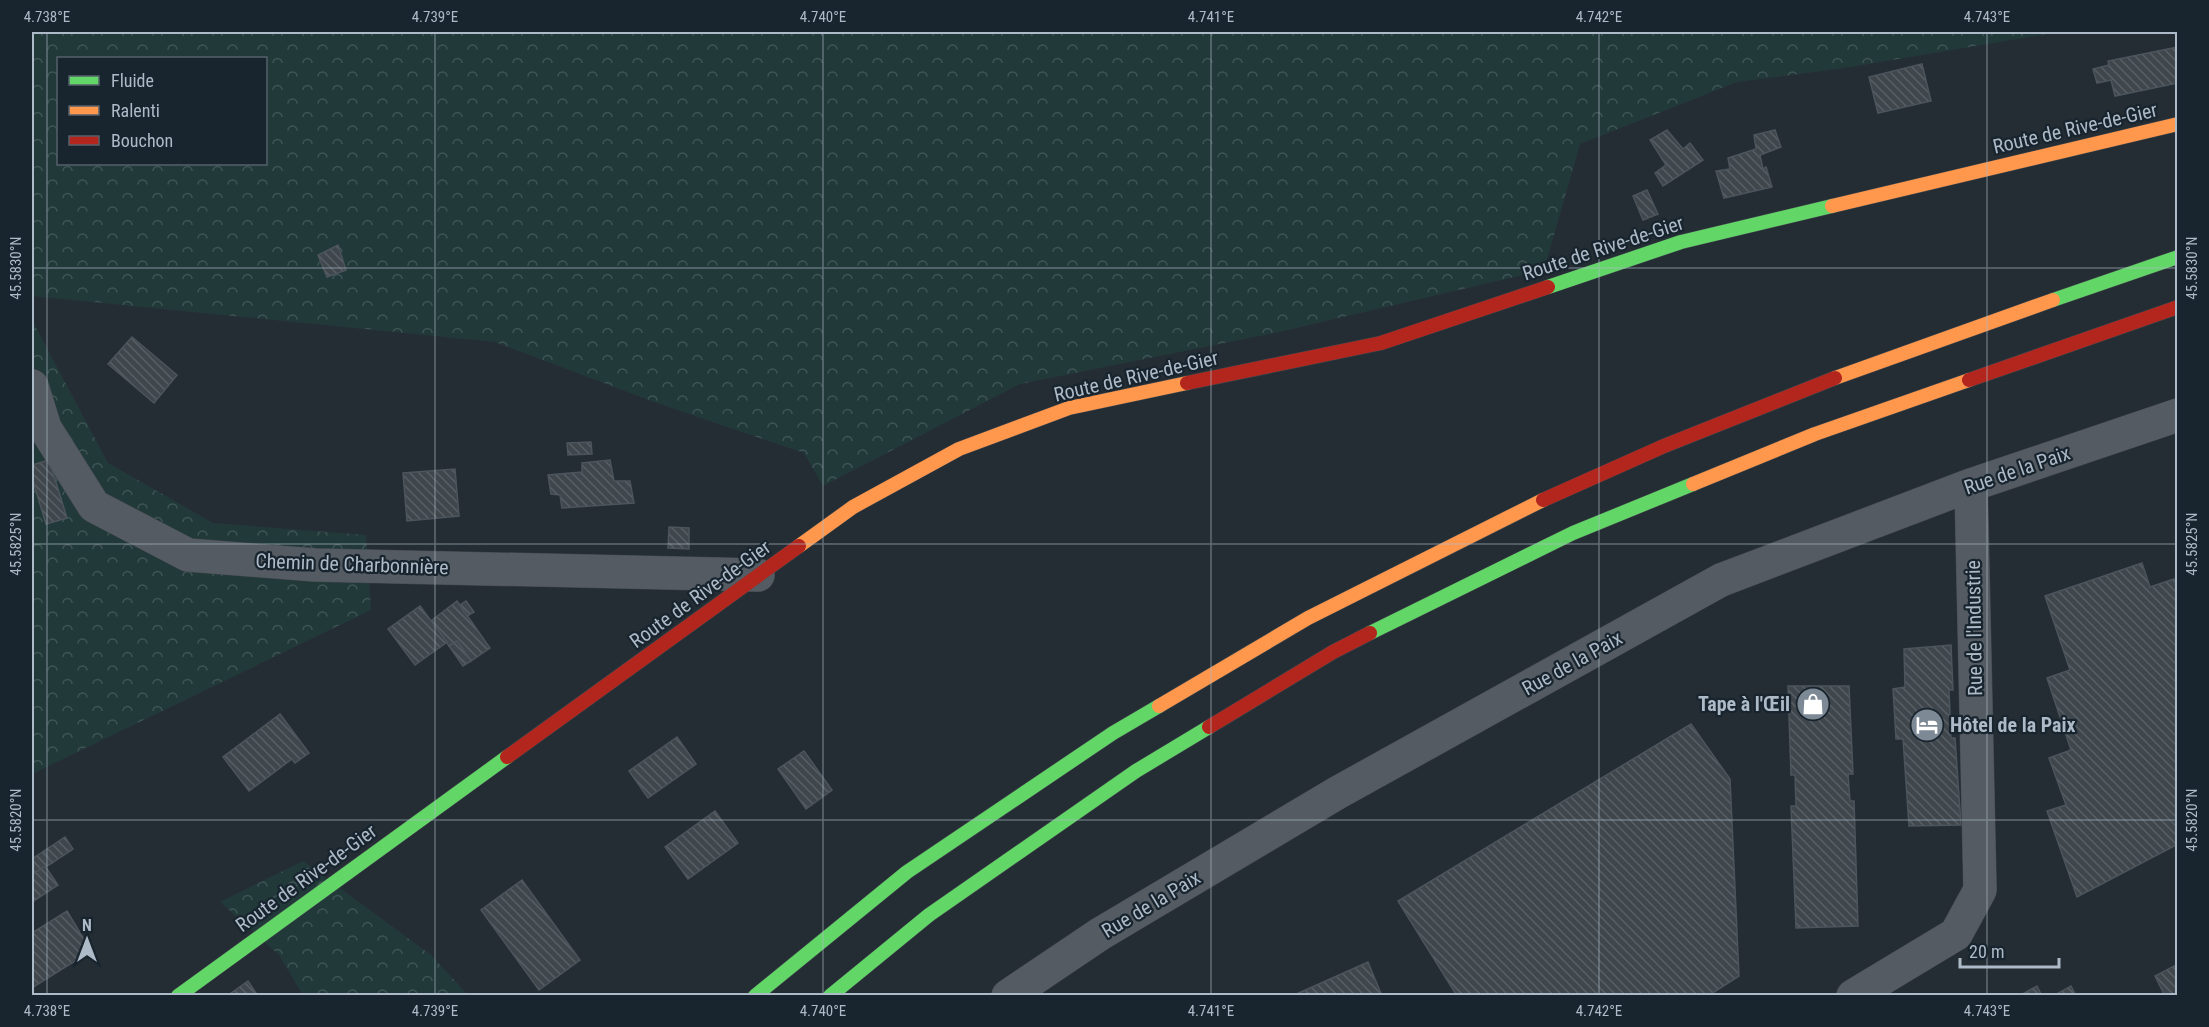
<svg xmlns="http://www.w3.org/2000/svg" width="2209" height="1027" viewBox="0 0 2209 1027" font-family="'Roboto Condensed',sans-serif">
<style>
.forest{fill:url(#forest-crowns);fill-rule:evenodd}
.building{fill:url(#building-back-hatch);stroke:#4c545c;stroke-width:1.5}
.lines{fill:none;stroke-linecap:round;stroke-linejoin:round}
.street-casing{stroke:#43494e;stroke-width:34}
.fast-casing{stroke:#43494e;stroke-width:15}
.slow-casing{stroke:#43494e;stroke-width:15}
.jam-casing{stroke:#43494e;stroke-width:15}
.street{stroke:#545b62;stroke-width:33}
.fast{stroke:#63d668;stroke-width:14}
.slow{stroke:#ff974d;stroke-width:14}
.jam{stroke:#b3261e;stroke-width:14}
.ticks{fill:none;stroke:#adbac7;stroke-width:1.5;stroke-opacity:0.45}
.labels{text-anchor:middle;stroke-width:4.5;stroke-linejoin:round;paint-order:stroke}
.street-label{font-size:20px;fill:#adbac7;stroke:#18242e}
.poi-label{font-size:20px;font-weight:bold;fill:#adbac7;stroke:#18242e;text-anchor:end}
.neatline{fill:none;stroke:#adbac7;stroke-width:2}
.ticks-label{font-size:15px;text-anchor:middle;fill:#adbac7}
</style>
<defs>
<pattern id="forest-crowns" width="20" height="18" patternUnits="userSpaceOnUse" patternTransform="scale(1.5)"><rect width="20" height="18" fill="#22393a"/><path d="M2 6a3 3 0 1 1 6 0M12 15a3 3 0 1 1 6 0" fill="none" stroke="#3f5455"/></pattern>
<pattern id="building-back-hatch" width="6" height="6" patternUnits="userSpaceOnUse" patternTransform="scale(1.5)"><rect width="6" height="6" fill="#3f464c"/><path d="M-1 5l2 2M0 0l6 6M5-1l2 2" fill="none" stroke="#585f64"/></pattern>
</defs>
<rect width="100%" height="100%" fill="#252d34"/>
<g class="forest">
<path d="M 32,32 L 2059,32 L 1845,68 L 1737,82 L 1580,144 L 1544,270 L 1279,332 L 1020,384 L 823,486 L 804,453 L 657,403 L 495,342 L 32,296 ZM 58,58 L 266,58 L 266,164 L 58,164 Z"/>
<path d="M 32,320 L 108,463 L 213,523 L 366,535 L 371,610 L 32,774 Z"/>
<path d="M 303,861 L 431,955 L 468,995 L 303,995 L 279,955 L 220,902 Z"/>
</g>
<g class="building">
<path d="M 2178,47 L 2178,83 L 2115,96 L 2111,80 L 2097,83 L 2093,69 L 2109,65 L 2108,61 Z"/>
<path d="M 1922,64 L 1931,101 L 1878,113 L 1869,77 Z"/>
<path d="M 1667,130 L 1683,149 L 1690,143 L 1703,160 L 1663,186 L 1655,173 L 1666,165 L 1650,140 Z"/>
<path d="M 1775,130 L 1781,147 L 1760,155 L 1763,169 L 1766,167 L 1772,187 L 1724,198 L 1716,171 L 1730,169 L 1728,158 L 1756,149 L 1754,135 Z"/>
<path d="M 1647,190 L 1658,214 L 1643,220 L 1633,196 Z"/>
<path d="M 338,245 L 346,270 L 327,277 L 318,255 Z"/>
<path d="M 132,337 L 177,375 L 154,403 L 108,364 Z"/>
<path d="M 591,442 L 592,454 L 568,455 L 567,443 Z"/>
<path d="M 49,460 L 67,518 L 46,524 L 32,478 L 32,465 Z"/>
<path d="M 610,460 L 614,481 L 630,481 L 634,503 L 562,508 L 560,495 L 551,494 L 548,475 L 582,472 L 582,463 Z"/>
<path d="M 455,469 L 459,516 L 407,521 L 403,473 Z"/>
<path d="M 669,527 L 689,528 L 689,549 L 668,548 Z"/>
<path d="M 2142,563 L 2150,587 L 2174,579 L 2178,590 L 2178,844 L 2077,897 L 2047,811 L 2066,805 L 2049,758 L 2071,750 L 2047,678 L 2070,670 L 2045,596 Z"/>
<path d="M 457,601 L 490,648 L 471,661 L 457,641 L 449,646 L 431,621 Z"/>
<path d="M 466,601 L 474,612 L 467,616 L 460,605 Z"/>
<path d="M 420,606 L 447,642 L 415,665 L 388,629 Z"/>
<path d="M 457,641 L 471,661 L 463,666 L 449,646 Z"/>
<path d="M 1951,645 L 1953,690 L 1949,690 L 1951,738 L 1955,738 L 1961,825 L 1909,826 L 1903,739 L 1896,739 L 1893,689 L 1905,687 L 1904,649 Z"/>
<path d="M 1788,686 L 1849,686 L 1853,774 L 1848,774 L 1850,801 L 1854,801 L 1858,926 L 1796,928 L 1791,806 L 1796,806 L 1795,775 L 1791,775 Z"/>
<path d="M 280,714 L 309,753 L 295,763 L 292,759 L 249,791 L 223,757 Z"/>
<path d="M 1691,724 L 1730,779 L 1739,976 L 1708,996 L 1457,996 L 1398,901 Z"/>
<path d="M 677,737 L 696,764 L 648,798 L 629,771 Z"/>
<path d="M 804,751 L 832,790 L 806,809 L 778,769 Z"/>
<path d="M 715,811 L 738,843 L 688,879 L 665,847 Z"/>
<path d="M 65,837 L 73,849 L 52,863 L 44,851 Z"/>
<path d="M 44,851 L 52,863 L 32,875 L 32,859 Z"/>
<path d="M 45,866 L 58,885 L 32,902 L 32,875 Z"/>
<path d="M 522,880 L 580,960 L 539,990 L 481,910 Z"/>
<path d="M 67,911 L 91,951 L 32,988 L 32,933 Z"/>
<path d="M 1368,962 L 1382,996 L 1292,996 Z"/>
<path d="M 2178,964 L 2178,996 L 2165,996 L 2155,976 Z"/>
<path d="M 248,981 L 258,996 L 227,996 Z"/>
<path d="M 2037,986 L 2042,996 L 2019,996 Z"/>
<path d="M 2071,986 L 2076,996 L 2053,996 Z"/>
</g>
<g class="lines">
<defs>
<g id="street">
<path d="M 32,386 L 45,428 L 94,506 L 188,555 L 315,565 L 758,575"/>
<path d="M 1008,996 L 1100,934 L 1337,793 L 1721,580 L 1971,485 L 2178,415"/>
<path d="M 1853,996 L 1956,934 L 1980,890 L 1971,485"/>
</g>
<g id="fast">
<path d="M 1548,287 L 1681,242 L 1832,206"/>
<path d="M 2053,300 L 2178,257"/>
<path d="M 1370,633 L 1573,533 L 1693,484"/>
<path d="M 178,996 L 507,757"/>
<path d="M 755,996 L 907,872 L 1113,733 L 1159,706"/>
<path d="M 830,996 L 929,915 L 1136,771 L 1209,727"/>
</g>
<g id="slow">
<path d="M 1832,206 L 2178,124"/>
<path d="M 1835,378 L 2053,300"/>
<path d="M 1693,484 L 1815,434 L 1969,380"/>
<path d="M 799,546 L 853,507 L 959,449 L 1069,408 L 1187,383"/>
<path d="M 1159,706 L 1308,618 L 1543,500"/>
</g>
<g id="jam">
<path d="M 1969,380 L 2178,307"/>
<path d="M 1187,383 L 1381,343 L 1548,287"/>
<path d="M 1543,500 L 1664,446 L 1835,378"/>
<path d="M 1209,727 L 1333,652 L 1370,633"/>
<path d="M 507,757 L 799,546"/>
</g>
</defs>
<use href="#street" class="street-casing"/>
<use href="#fast" class="fast-casing"/>
<use href="#slow" class="slow-casing"/>
<use href="#jam" class="jam-casing"/>
<use href="#street" class="street"/>
<use href="#fast" class="fast"/>
<use href="#slow" class="slow"/>
<use href="#jam" class="jam"/>
</g>
<path class="ticks" d="M 47,32 L 47,996M 435,32 L 435,996M 823,32 L 823,996M 1211,32 L 1211,996M 1599,32 L 1599,996M 1987,32 L 1987,996M 32,268 L 2178,268M 32,544 L 2178,544M 32,820 L 2178,820"/>
<defs>
<symbol id="shop-disc" viewBox="-11 -11 22 22"><circle r="9.5" fill="#7d8994" stroke="#18242e"/><path d="M-5-2.5h2.3a2.7 3.5 0 0 1 5.4 0H5L5.5 6h-11ZM-1.5-2.5h3a1.5 2.3 0 0 0-3 0Z" fill="#fff"/></symbol>
<symbol id="hotel-disc" viewBox="-11 -11 22 22"><circle r="9.5" fill="#7d8994" stroke="#18242e"/><path d="M-6-4.5h1.5V1H6V5H4.5V3h-9V5H-6ZM-4 0a1.8 1.8 0 1 1 3.6 0ZM.5 0V-2.5h3Q6-2.5 6 0Z" fill="#fff"/></symbol>
</defs>
<g fill-rule="evenodd">
<use href="#shop-disc" x="1794" y="685" width="38" height="38"/>
<use href="#hotel-disc" x="1908" y="706" width="38" height="38"/>
</g>
<g class="labels">
<g class="street-label">
<text transform="translate(2075 128) rotate(-13)" y="7">Route de Rive-de-Gier</text>
<text transform="translate(1603 248) rotate(-18)" y="7">Route de Rive-de-Gier</text>
<text transform="translate(1136 376) rotate(-13)" y="7">Route de Rive-de-Gier</text>
<text transform="translate(2017 470) rotate(-19)" y="7">Rue de la Paix</text>
<text transform="translate(352 564) rotate(2)" y="7">Chemin de Charbonnière</text>
<text transform="translate(700 594) rotate(-36)" y="7">Route de Rive-de-Gier</text>
<text transform="translate(1974 628) rotate(-91)" y="7">Rue de l'Industrie</text>
<text transform="translate(1572 663) rotate(-29)" y="7">Rue de la Paix</text>
<text transform="translate(306 878) rotate(-36)" y="7">Route de Rive-de-Gier</text>
<text transform="translate(1151 904) rotate(-31)" y="7">Rue de la Paix</text>
</g>
<g class="poi-label">
<text x="1790" y="711">Tape à l'Œil</text>
<text x="1950" y="732" text-anchor="start">Hôtel de la Paix</text>
</g>
</g>
<rect width="2209" height="1027" fill="none" stroke="#18242e" stroke-width="66"/>
<rect x="57" y="57" width="210" height="108" fill="#18242e" stroke="#54606b" stroke-width="1.5"/>
<rect x="69" y="76" width="30" height="9" fill="#63d668" stroke="#54606b" stroke-width="1.5"/>
<text x="111" y="87" font-size="18" fill="#adbac7">Fluide</text>
<rect x="69" y="106" width="30" height="9" fill="#ff974d" stroke="#54606b" stroke-width="1.5"/>
<text x="111" y="117" font-size="18" fill="#adbac7">Ralenti</text>
<rect x="69" y="136" width="30" height="9" fill="#b3261e" stroke="#54606b" stroke-width="1.5"/>
<text x="111" y="147" font-size="18" fill="#adbac7">Bouchon</text>
<g transform="translate(87 940)" stroke="#18242e" stroke-width="4.5" paint-order="stroke">
<path d="M0-4.5L10 22L0 15L-10 22Z" fill="#adbac7"/>
<text y="-9" font-size="16" font-weight="bold" text-anchor="middle" fill="#adbac7">N</text>
</g>
<path d="M1960 958v9h99v-9" fill="none" stroke="#adbac7" stroke-width="3"/>
<text x="1969" y="958" font-size="18" fill="#adbac7" stroke="#18242e" stroke-width="4.5" paint-order="stroke">20 m</text>
<rect x="33" y="33" width="2143" height="961" class="neatline"/>
<g class="ticks-label">
<text x="47" y="22">4.738°E</text>
<text x="435" y="22">4.739°E</text>
<text x="823" y="22">4.740°E</text>
<text x="1211" y="22">4.741°E</text>
<text x="1599" y="22">4.742°E</text>
<text x="1987" y="22">4.743°E</text>
<text transform="translate(16 268) rotate(-90)" y="5">45.5830°N</text>
<text transform="translate(2192 268) rotate(-90)" y="5">45.5830°N</text>
<text transform="translate(16 544) rotate(-90)" y="5">45.5825°N</text>
<text transform="translate(2192 544) rotate(-90)" y="5">45.5825°N</text>
<text transform="translate(16 820) rotate(-90)" y="5">45.5820°N</text>
<text transform="translate(2192 820) rotate(-90)" y="5">45.5820°N</text>
<text x="47" y="1016">4.738°E</text>
<text x="435" y="1016">4.739°E</text>
<text x="823" y="1016">4.740°E</text>
<text x="1211" y="1016">4.741°E</text>
<text x="1599" y="1016">4.742°E</text>
<text x="1987" y="1016">4.743°E</text>
</g>
</svg>
